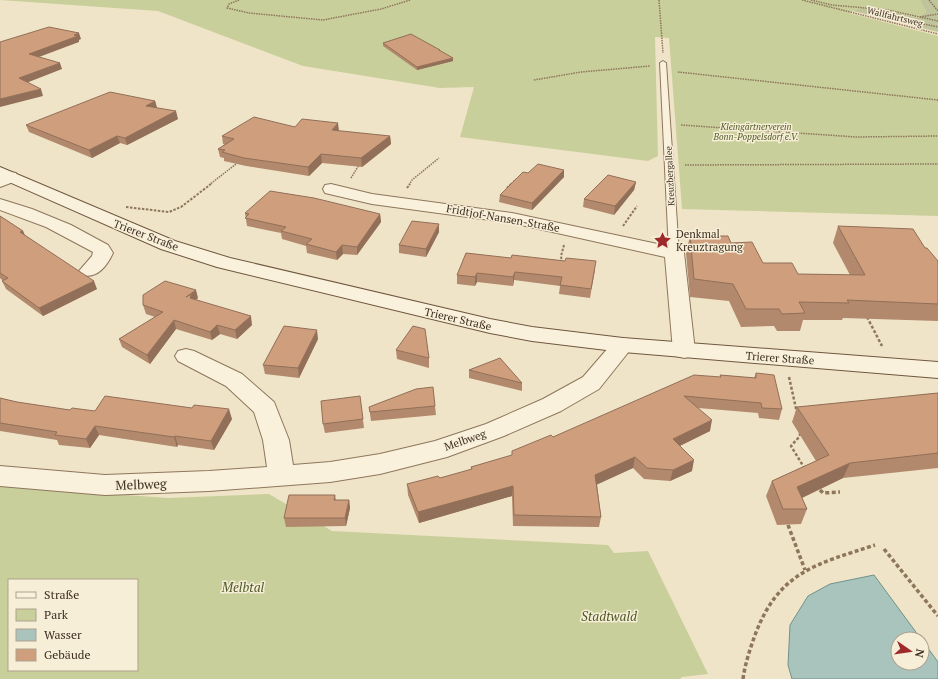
<svg xmlns="http://www.w3.org/2000/svg" width="938" height="679" viewBox="0 0 938 679" font-family="'PT Serif',serif">
<style>
.green{fill:#c9cf9b;fill-rule:evenodd}
.cemetery{fill:#bfc49a}
.water{fill:#a9c4bc;stroke:#6f938a}
.lines{fill:none;stroke-linecap:round;stroke-linejoin:round}
.lane-casing{stroke:#8d765c;stroke-width:2}
.street-casing{stroke:#8d765c;stroke-width:2}
.secondary-casing{stroke:#6f573f;stroke-width:2}
.path-far3{stroke:#8d765c;stroke-width:1.5;stroke-dasharray:1.5 1;stroke-linecap:butt}
.path-far2{stroke:#8d765c;stroke-width:2;stroke-dasharray:2.5 1.5;stroke-linecap:butt}
.path-far1{stroke:#8d765c;stroke-width:2.5;stroke-dasharray:3 2;stroke-linecap:butt}
.path{stroke:#8d765c;stroke-width:3.5;stroke-dasharray:4 2.5;stroke-linecap:butt}
.lane{fill:#faf1dc;fill-rule:evenodd}
.street{fill:#faf1dc;fill-rule:evenodd}
.secondary{fill:#faf1dc;fill-rule:evenodd}
.wall{fill:#b2896c}
.shaded-wall{fill:#916f58}
.building{fill:#cf9f7d;stroke:#916f58}
.labels{text-anchor:middle;stroke-width:3;stroke-linejoin:round;paint-order:stroke}
.far-street-label{font-size:9px;fill:#3d2e20;stroke:#f7eed8}
.far-park-label{font-size:9px;font-style:italic;fill:#4d5a26;stroke:#f7eed8}
.street-label{font-size:11px;fill:#3d2e20;stroke:#f7eed8}
.poi-label{font-size:11px;fill:#3d2e20;stroke:#f7eed8;text-anchor:start}
.near-street-label{font-size:13px;fill:#3d2e20;stroke:#f7eed8}
.near-park-label{font-size:13px;font-style:italic;fill:#4d5a26;stroke:#f7eed8}
</style>
<rect width="100%" height="100%" fill="#f0e4c8"/>
<g class="green">
<path d="M 0,0 L 920,0 L 926,12 L 919,18 C 898,13 869,3 849,13 L 938,36 L 938,216 L 682,209 L 669,38 L 655,37 L 658,156 L 648,161 L 460,137 L 474,87 L 440,88 L 303,66 L 158,11 Z"/>
<path d="M 0,486 L 168,498 L 269,494 L 332,531 L 608,545 L 614,553 L 648,551 L 708,674 L 682,677 L 680,679 L 0,679 ZM 9,580 L 137,580 L 137,670 L 9,670 Z"/>
</g>
<path class="cemetery" d="M 920,0 L 938,0 L 938,32 L 853,11 C 870,4 901,14 919,18 L 926,12 Z"/>
<path class="water" d="M 874,575 L 921,639 L 898,639 L 898,663 L 922,663 L 922,640 L 938,662 L 938,679 L 792,679 L 788,665 L 790,625 L 808,596 L 830,584 Z"/>
<g class="lines">
<defs>
<path id="lane" d="M 663,61 L 666,63 L 679,253 L 674,256 L 669,253 L 660,63 Z"/>
<g id="street">
<path d="M 10,172 L 16,173 L 18,177 L 16,181 L 0,187 L 0,176 Z"/>
<path d="M 331,184 L 372,194 L 512,213 L 681,249 L 684,253 L 695,351 L 692,356 L 684,358 L 676,356 L 673,351 L 665,257 L 512,223 L 372,204 L 325,193 L 323,189 L 325,185 Z"/>
<path d="M 0,199 L 32,209 L 71,225 L 108,245 L 113,253 C 107,266 97,279 82,275 L 79,271 L 92,256 L 93,252 L 46,227 L 0,210 Z"/>
<path d="M 623,338 L 631,340 L 634,345 L 599,389 L 561,411 L 504,436 L 447,457 L 380,474 L 330,482 L 209,491 L 105,495 L 0,486 L 0,466 L 105,475 L 209,471 L 267,467 L 263,440 L 254,412 L 226,386 L 178,361 L 175,356 L 178,351 L 186,349 L 194,351 L 242,374 L 274,402 L 289,440 L 293,465 L 330,462 L 380,454 L 435,441 L 486,424 L 543,399 L 583,377 L 615,340 Z"/>
</g>
<path id="secondary" d="M 0,167 L 175,241 L 230,258 L 490,319 L 532,327 L 623,338 L 938,362 L 938,378 L 623,352 L 532,341 L 490,333 L 217,267 L 161,249 L 0,178 Z"/>
</defs>
<use href="#lane" class="lane-casing"/>
<use href="#street" class="street-casing"/>
<use href="#secondary" class="secondary-casing"/>
<g class="path-far3">
<path d="M 239,0 L 229,4 L 227,8 L 249,13 L 323,20 L 381,9 L 410,0"/>
<path d="M 659,0 L 663,53"/>
<path d="M 802,0 L 938,34"/>
<path d="M 811,0 L 832,5 L 888,10 L 938,21"/>
<path d="M 929,0 L 938,11"/>
<path d="M 869,9 L 868,12 L 938,27"/>
<path d="M 920,17 L 938,14"/>
<path d="M 678,72 L 938,100"/>
<path d="M 534,80 L 581,72 L 650,66"/>
<path d="M 681,125 L 856,137 L 938,136"/>
<path d="M 685,165 L 938,164"/>
<path d="M 351,178 L 359,165"/>
<path d="M 209,185 L 236,164"/>
<path d="M 409,185 L 412,180 L 439,158"/>
<path d="M 510,185 L 516,179"/>
</g>
<g class="path-far2">
<path d="M 407,188 L 410,184"/>
<path d="M 507,188 L 511,184"/>
<path d="M 126,207 L 169,212 L 181,207 L 211,184"/>
<path d="M 623,226 L 637,206"/>
<path d="M 562,263 L 561,256 L 564,245"/>
</g>
<g class="path-far1">
<path d="M 867,317 L 882,346"/>
<path d="M 789,377 L 797,413"/>
<path d="M 800,433 L 800,436 L 791,446 L 805,469"/>
</g>
<g class="path">
<path d="M 820,490 L 823,493 L 840,492"/>
<path d="M 788,525 L 805,570"/>
<path d="M 884,549 L 938,616"/>
<path d="M 743,679 C 745,664 750,649 755,635 C 779,571 817,564 875,545"/>
</g>
<use href="#lane" class="lane"/>
<use href="#street" class="street"/>
<use href="#secondary" class="secondary"/>
</g>
<g class="wall">
<path d="M 383,43 L 440,50 L 440,51 L 453,61 L 417,70 L 383,46 Z"/>
<path d="M 155,101 L 157,108 L 178,119 L 127,145 L 120,143 L 92,158 L 29,132 L 26,125 Z"/>
<path d="M 295,127 L 390,136 L 391,144 L 362,167 L 322,163 L 309,176 L 246,166 L 224,161 L 224,158 L 220,157 L 218,149 L 225,145 L 223,144 L 222,136 Z"/>
<path d="M 528,173 L 564,177 L 532,210 L 499,202 L 500,195 Z"/>
<path d="M 636,182 L 634,190 L 614,215 L 583,207 L 584,199 Z"/>
<path d="M 245,213 L 380,214 L 381,222 L 357,255 L 343,254 L 337,260 L 307,253 L 306,246 L 282,239 L 281,233 L 247,226 Z"/>
<path d="M 0,216 L 23,231 L 25,235 L 97,289 L 43,316 L 6,289 L 2,281 L 3,281 L 0,278 Z"/>
<path d="M 838,226 L 925,248 L 938,261 L 938,321 L 843,318 L 842,320 L 803,320 L 800,331 L 777,331 L 774,326 L 741,327 L 729,301 L 690,297 L 686,253 L 690,236 L 731,243 L 763,263 L 798,274 L 850,275 L 833,243 Z"/>
<path d="M 439,232 L 426,257 L 399,253 L 399,245 Z"/>
<path d="M 466,253 L 595,270 L 590,298 L 559,294 L 560,286 L 514,280 L 513,286 L 477,282 L 475,286 L 457,284 L 457,275 Z"/>
<path d="M 198,298 L 196,300 L 252,325 L 237,339 L 220,334 L 212,340 L 176,329 L 150,364 L 122,347 L 119,339 L 155,317 L 146,314 L 143,305 Z"/>
<path d="M 318,339 L 299,378 L 265,374 L 263,365 Z"/>
<path d="M 396,350 L 429,358 L 429,368 L 397,359 Z"/>
<path d="M 469,370 L 522,383 L 522,391 L 469,378 Z"/>
<path d="M 756,373 L 782,409 L 779,420 L 759,418 L 758,413 L 698,408 L 710,431 L 680,446 L 692,471 L 670,481 L 644,479 L 633,468 L 597,484 L 601,517 L 599,527 L 513,526 L 512,496 L 419,523 L 408,495 L 407,484 L 440,478 L 471,470 L 471,467 L 512,456 L 553,437 L 720,377 L 720,375 L 754,378 Z"/>
<path d="M 938,393 L 938,468 L 843,478 L 802,498 L 807,509 L 801,524 L 777,525 L 766,496 L 772,481 L 816,461 L 792,422 L 797,407 Z"/>
<path d="M 360,396 L 364,428 L 325,433 L 323,424 Z"/>
<path d="M 0,398 L 17,402 L 70,410 L 232,419 L 214,450 L 178,445 L 177,447 L 99,435 L 90,448 L 59,445 L 57,440 L 0,431 Z"/>
<path d="M 435,406 L 436,415 L 371,421 L 369,407 Z"/>
<path d="M 335,495 L 336,500 L 349,500 L 350,508 L 346,526 L 286,527 L 284,518 Z"/>
</g>
<g class="shaded-wall">
<path d="M 79,33 L 81,39 L 79,40 L 79,42 L 31,60 L 29,54 Z"/>
<path d="M 453,58 L 453,61 L 417,70 L 417,67 Z"/>
<path d="M 60,63 L 62,69 L 21,85 L 19,78 Z"/>
<path d="M 41,89 L 43,96 L 0,107 L 0,99 Z"/>
<path d="M 155,101 L 157,108 L 146,106 Z"/>
<path d="M 176,111 L 178,119 L 127,145 L 125,138 Z"/>
<path d="M 338,123 L 339,131 L 332,130 Z"/>
<path d="M 117,136 L 120,143 L 92,158 L 89,150 Z"/>
<path d="M 390,136 L 391,144 L 362,167 L 361,158 Z"/>
<path d="M 321,154 L 322,163 L 309,176 L 308,167 Z"/>
<path d="M 564,170 L 564,177 L 532,210 L 532,203 Z"/>
<path d="M 636,182 L 634,190 L 614,215 L 615,206 Z"/>
<path d="M 380,214 L 381,222 L 357,255 L 357,247 Z"/>
<path d="M 439,224 L 439,232 L 426,257 L 426,249 Z"/>
<path d="M 23,231 L 26,239 L 20,232 Z"/>
<path d="M 342,245 L 343,254 L 337,260 L 336,252 Z"/>
<path d="M 515,272 L 514,280 L 513,286 L 513,277 Z"/>
<path d="M 477,273 L 477,282 L 475,286 L 475,277 Z"/>
<path d="M 94,281 L 97,289 L 43,316 L 39,308 Z"/>
<path d="M 196,290 L 198,298 L 194,301 L 186,297 Z"/>
<path d="M 251,316 L 252,325 L 237,339 L 235,330 Z"/>
<path d="M 174,320 L 176,329 L 150,364 L 147,355 Z"/>
<path d="M 217,325 L 220,334 L 212,340 L 210,332 Z"/>
<path d="M 317,330 L 318,339 L 299,378 L 298,368 Z"/>
<path d="M 229,409 L 232,419 L 214,450 L 211,441 Z"/>
<path d="M 712,420 L 710,431 L 671,450 L 673,439 Z"/>
<path d="M 95,426 L 99,435 L 90,448 L 86,439 Z"/>
<path d="M 175,436 L 178,445 L 177,447 L 174,437 Z"/>
<path d="M 635,457 L 633,468 L 594,486 L 595,475 Z"/>
<path d="M 694,460 L 692,471 L 670,481 L 673,470 Z"/>
<path d="M 850,463 L 843,478 L 791,503 L 797,487 Z"/>
<path d="M 513,486 L 512,496 L 419,523 L 418,512 Z"/>
<path d="M 349,500 L 350,508 L 346,526 L 345,518 Z"/>
</g>
<g class="building">
<path d="M 49,27 L 79,33 L 74,35 L 78,36 L 29,54 L 60,63 L 19,78 L 41,89 L 0,99 L 0,42 Z"/>
<path d="M 411,34 L 440,50 L 439,50 L 453,58 L 417,67 L 383,43 Z"/>
<path d="M 110,92 L 155,101 L 146,106 L 176,111 L 125,138 L 117,136 L 89,150 L 26,125 Z"/>
<path d="M 254,117 L 295,127 L 302,119 L 338,123 L 332,130 L 390,136 L 361,158 L 321,154 L 308,167 L 244,158 L 222,152 L 225,150 L 218,149 L 234,139 L 222,136 Z"/>
<path d="M 538,164 L 564,170 L 532,203 L 500,195 L 523,172 L 528,173 Z"/>
<path d="M 608,175 L 636,182 L 615,206 L 584,199 Z"/>
<path d="M 270,191 L 314,198 L 380,214 L 357,247 L 342,245 L 336,252 L 306,244 L 312,239 L 281,231 L 286,227 L 245,218 L 249,214 L 245,213 Z"/>
<path d="M 0,216 L 23,231 L 20,232 L 94,281 L 39,308 L 2,281 L 8,278 L 0,273 Z"/>
<path d="M 412,221 L 439,224 L 426,249 L 399,245 Z"/>
<path d="M 838,226 L 913,229 L 925,248 L 927,248 L 938,261 L 938,304 L 847,300 L 849,303 L 799,302 L 805,313 L 782,314 L 779,309 L 746,309 L 733,284 L 694,279 L 690,236 L 728,236 L 731,243 L 752,242 L 763,263 L 792,263 L 798,274 L 865,275 Z"/>
<path d="M 466,253 L 511,258 L 512,255 L 565,261 L 566,258 L 596,261 L 591,289 L 560,285 L 562,277 L 515,272 L 513,277 L 477,273 L 475,277 L 457,275 Z"/>
<path d="M 165,281 L 196,290 L 186,297 L 192,294 L 190,298 L 251,316 L 235,330 L 217,325 L 210,332 L 174,320 L 147,355 L 119,339 L 163,312 L 143,305 L 143,295 Z"/>
<path d="M 284,326 L 317,330 L 298,368 L 263,365 Z"/>
<path d="M 413,326 L 425,329 L 429,358 L 396,350 Z"/>
<path d="M 500,358 L 522,383 L 469,370 Z"/>
<path d="M 756,373 L 774,375 L 782,409 L 762,408 L 761,403 L 684,396 L 712,420 L 673,439 L 694,460 L 673,470 L 647,468 L 635,457 L 595,475 L 601,517 L 514,515 L 513,486 L 418,512 L 407,484 L 438,476 L 440,478 L 472,469 L 471,467 L 512,455 L 512,451 L 551,435 L 553,437 L 694,375 L 721,377 L 720,375 L 756,378 Z"/>
<path d="M 433,387 L 435,406 L 370,412 L 369,407 L 416,389 Z"/>
<path d="M 938,393 L 938,453 L 850,463 L 797,487 L 807,509 L 783,509 L 772,481 L 829,455 L 797,407 Z"/>
<path d="M 105,396 L 192,408 L 194,405 L 229,409 L 211,441 L 175,436 L 174,437 L 95,426 L 86,439 L 55,435 L 57,432 L 0,423 L 0,398 L 17,402 L 70,410 L 72,408 L 95,411 Z"/>
<path d="M 360,396 L 363,419 L 323,424 L 321,401 Z"/>
<path d="M 289,495 L 335,495 L 334,500 L 349,500 L 345,518 L 284,518 Z"/>
</g>
<defs>
<symbol id="sight-bare" viewBox="-9 -9 18 18"><path d="M0-6L1.8-2.2L6-1.7L2.9 1.2L3.7 5.4L0 3.3L-3.7 5.4L-2.9 1.2L-6-1.7L-1.8-2.2Z" fill="#9e2a2b" stroke="#f7eed8" stroke-width="2.5" paint-order="stroke"/></symbol>
</defs>
<g fill-rule="evenodd">
<use href="#sight-bare" x="650" y="228" width="25" height="25"/>
</g>
<g class="labels">
<g class="far-street-label">
<text transform="translate(895 17) rotate(14)" y="3">Wallfahrtsweg</text>
<text transform="translate(670 176) rotate(-93)" y="3">Kreuzbergallee</text>
</g>
<g class="far-park-label">
<text x="756" y="130">Kleingärtnerverein<tspan x="756" dy="10">Bonn-Poppelsdorf e.V.</tspan></text>
</g>
<g class="street-label">
<text transform="translate(503 218) rotate(10)" y="4">Fridtjof-Nansen-Straße</text>
<text transform="translate(146 235) rotate(21)" y="4">Trierer Straße</text>
<text transform="translate(458 319) rotate(13)" y="4">Trierer Straße</text>
<text transform="translate(780 358) rotate(4)" y="4">Trierer Straße</text>
<text transform="translate(465 440) rotate(-19)" y="4">Melbweg</text>
</g>
<g class="poi-label">
<text x="676" y="238">Denkmal<tspan x="676" dy="13">Kreuztragung</tspan></text>
</g>
<g class="near-street-label">
<text transform="translate(141 484) rotate(-2)" y="5">Melbweg</text>
</g>
<g class="near-park-label">
<text x="243" y="592">Melbtal</text>
<text x="609" y="621">Stadtwald</text>
</g>
</g>
<rect x="8" y="579" width="130" height="92" fill="#f7eed8" stroke="#ada18e"/>
<rect x="16" y="592" width="20" height="6" fill="#faf1dc" stroke="#ada18e"/>
<text x="44" y="599" font-size="12" fill="#3d2e20">Straße</text>
<rect x="16" y="609" width="20" height="12" fill="#c9cf9b" stroke="#ada18e"/>
<text x="44" y="619" font-size="12" fill="#3d2e20">Park</text>
<rect x="16" y="629" width="20" height="12" fill="#a9c4bc" stroke="#ada18e"/>
<text x="44" y="639" font-size="12" fill="#3d2e20">Wasser</text>
<rect x="16" y="649" width="20" height="12" fill="#cf9f7d" stroke="#ada18e"/>
<text x="44" y="659" font-size="12" fill="#3d2e20">Gebäude</text>
<g transform="translate(910 651) rotate(103)"><circle r="19" fill="#f7eed8" stroke="#ada18e"/>
<path d="M0-3L7 15L0 10L-7 15Z" fill="#9e2a2b"/>
<text y="-6" font-size="11" font-weight="bold" text-anchor="middle" fill="#3d2e20">N</text>
</g>
</svg>
